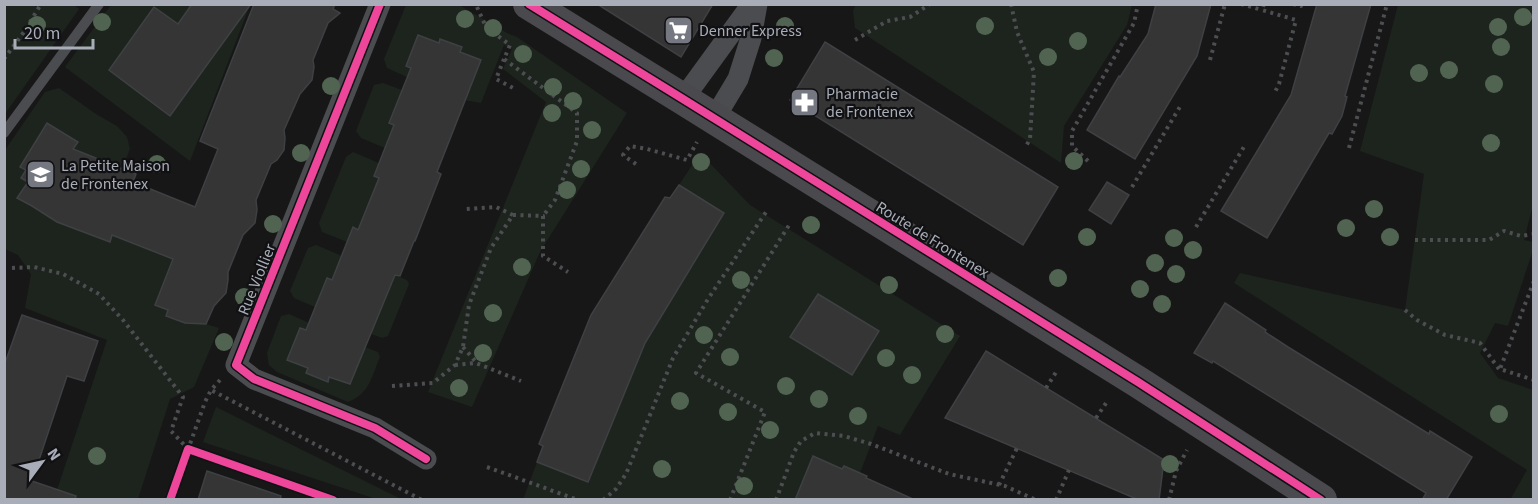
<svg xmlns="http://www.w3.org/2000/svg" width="1538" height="504" viewBox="0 0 1538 504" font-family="'Source Sans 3',sans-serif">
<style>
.green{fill:#1d241e}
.building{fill:#353536;stroke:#3f4043;stroke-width:1.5}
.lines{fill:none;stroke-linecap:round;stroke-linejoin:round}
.path{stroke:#4d4e52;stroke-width:4;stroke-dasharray:3 4.5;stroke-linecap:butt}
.lane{stroke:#4b4c50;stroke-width:10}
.street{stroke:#4b4c50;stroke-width:21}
.secondary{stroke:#4a4a4e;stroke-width:32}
.cycleway-casing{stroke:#111113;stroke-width:11}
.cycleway{stroke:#ed469a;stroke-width:8}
.tree{fill:#506451}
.labels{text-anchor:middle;stroke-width:4.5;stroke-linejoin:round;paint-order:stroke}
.poi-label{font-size:16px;fill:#a8adb8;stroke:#111113;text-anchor:start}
.street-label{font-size:16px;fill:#a8adb8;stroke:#111113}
</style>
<rect width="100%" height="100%" fill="#171717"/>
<g class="green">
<path d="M 5,4 L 74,5 L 79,9 L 5,114 Z"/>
<path d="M 856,4 L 1132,4 L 1132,5 L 1127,25 L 1064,126 L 1061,163 L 855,28 L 853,11 Z"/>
<path d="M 111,5 L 250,5 L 190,161 L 65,67 Z"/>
<path d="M 406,5 L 459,5 L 507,33 L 517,37 L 627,113 L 540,252 L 472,407 L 428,392 L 546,102 L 503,69 L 512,49 L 504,45 L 481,103 L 459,99 L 469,91 L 481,60 L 460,52 L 462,47 L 440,39 L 439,43 L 418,35 L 406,65 L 411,68 L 407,77 L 387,68 L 384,59 Z"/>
<path d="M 1526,5 L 1534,6 L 1534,201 L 1524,240 L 1533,242 L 1533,250 L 1508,326 L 1495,323 L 1480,353 L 1498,378 L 1533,390 L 1533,499 L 1510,500 L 1527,470 L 1234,283 L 1240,273 L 1405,310 L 1424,174 L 1360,151 L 1398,5 Z"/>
<path d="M 383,83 L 402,90 L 389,123 L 394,125 L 385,148 L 361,138 L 356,131 L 374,85 Z"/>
<path d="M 59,88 L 96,114 L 117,126 L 127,137 L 130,149 L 122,169 L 95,158 L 68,226 L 109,242 L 112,235 L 173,259 L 155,305 L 168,310 L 166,317 L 185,323 L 206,324 L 219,328 L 194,387 L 170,399 L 138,499 L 54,499 L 107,340 L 25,308 L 31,274 L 18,255 L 5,249 L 5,150 L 45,92 Z"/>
<path d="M 353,152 L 379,163 L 374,175 L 379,178 L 358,229 L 353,228 L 347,242 L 322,232 L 319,223 L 346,157 Z"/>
<path d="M 700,153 L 750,205 L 960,336 L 900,435 L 878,426 L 860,473 L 842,469 L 813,456 L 795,499 L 523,500 L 537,462 L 588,482 L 645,343 L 724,214 L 679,185 Z"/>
<path d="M 316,245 L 342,256 L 332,280 L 327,278 L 315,307 L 294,298 L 290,291 L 308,248 Z"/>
<path d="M 395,275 L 407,280 L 409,284 L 388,336 L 382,338 L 366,332 L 373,315 L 378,317 Z"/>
<path d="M 289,314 L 309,323 L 288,360 L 350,384 L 365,347 L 378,352 L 380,357 C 371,378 370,393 348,402 L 277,372 L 269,365 L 267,353 L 281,316 Z"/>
<path d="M 216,407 L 401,499 L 376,499 L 203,442 Z"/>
</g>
<g class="building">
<path d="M 192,4 L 251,4 L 170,116 L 109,70 L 154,7 L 178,24 Z"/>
<path d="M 254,4 L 335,4 L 333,9 L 340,13 L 328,23 L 313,60 L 314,67 L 312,80 L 300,94 L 284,130 L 285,138 L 284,150 L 277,160 L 271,164 L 256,200 L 257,210 L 255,223 L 243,235 L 228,272 L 228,280 L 226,293 L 214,306 L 206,324 L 185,323 L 166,316 L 168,310 L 155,305 L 173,259 L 112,235 L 110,242 L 57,222 L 32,206 L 17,198 L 28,182 L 21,178 L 26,170 L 20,167 L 47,123 L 78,142 L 73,149 L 136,174 L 133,182 L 195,207 L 218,149 L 200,141 Z"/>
<path d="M 597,4 L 713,4 L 681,57 Z"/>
<path d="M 1156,4 L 1211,4 L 1197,56 L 1135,159 L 1087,130 L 1119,76 L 1120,77 L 1148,34 Z"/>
<path d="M 1317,4 L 1371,4 L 1345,96 L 1347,97 L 1342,116 L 1332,134 L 1329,133 L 1267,238 L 1221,211 L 1291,95 Z"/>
<path d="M 418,35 L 439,43 L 440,39 L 462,47 L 460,52 L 481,60 L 437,172 L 441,174 L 415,241 L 414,241 L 400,276 L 395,275 L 350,384 L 329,377 L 328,382 L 306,373 L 308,368 L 287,360 L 300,328 L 306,330 L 327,278 L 332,280 L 353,227 L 358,230 L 379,178 L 374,176 L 394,125 L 389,123 L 411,68 L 406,66 Z"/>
<path d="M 825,42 L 1058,187 L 1023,245 L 790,100 Z"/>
<path d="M 1107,182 L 1129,195 L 1111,224 L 1089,210 Z"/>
<path d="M 679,185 L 724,213 L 645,343 L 588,482 L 537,462 L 543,446 L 539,444 L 591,315 L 665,197 L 670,198 Z"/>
<path d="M 818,294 L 879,331 L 852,375 L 790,337 Z"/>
<path d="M 1225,303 L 1266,330 L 1265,332 L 1288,347 L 1429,434 L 1430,431 L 1472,457 L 1446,500 L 1422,500 L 1426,493 L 1213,361 L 1212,363 L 1194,353 Z"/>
<path d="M 22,315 L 98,341 L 84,381 L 67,376 L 32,481 L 76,496 L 75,500 L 4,500 L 4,366 Z"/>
<path d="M 986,351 L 1164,460 L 1159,500 L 1139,500 L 945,418 Z"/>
<path d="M 813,456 L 842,469 L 844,466 L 867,476 L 866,478 L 915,500 L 795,500 Z"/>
<path d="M 207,471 L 281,496 L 280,500 L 198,500 Z"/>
</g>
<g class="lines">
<g class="path">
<path d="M 1011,4 L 1017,32 L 1034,72 L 1030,139 L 1025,148"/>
<path d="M 1241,4 L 1262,10"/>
<path d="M 1264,4 L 1262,10 L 1296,20 L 1279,84 L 1275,92"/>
<path d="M 1293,4 L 1301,6 L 1301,4"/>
<path d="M 477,7 L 486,27 L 510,45 L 504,59 L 577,113 L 577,141 L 555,200 L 543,216"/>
<path d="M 855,40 L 887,21 L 910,17 L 930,4"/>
<path d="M 4,59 L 24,32 L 41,4"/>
<path d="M 504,59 L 496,79 L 515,89"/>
<path d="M 1210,60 L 1225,4"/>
<path d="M 1349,148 L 1387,4"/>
<path d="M 1088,161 L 1072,146 L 1072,131 L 1134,23 L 1138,4"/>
<path d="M 636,164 L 623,155 L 630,146 L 647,149 L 687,160 L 697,142"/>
<path d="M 1132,187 L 1181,105"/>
<path d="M 513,215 L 543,216 L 543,256 L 568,272"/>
<path d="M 1196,227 L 1245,145"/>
<path d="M 1415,240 L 1489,240 L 1504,231 L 1521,236 L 1534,234"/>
<path d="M 12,268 L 34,267 L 63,274 L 99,294 L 123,320 L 183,397 L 171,431 L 188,449 L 333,500"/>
<path d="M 1534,281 L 1500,369 L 1534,380"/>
<path d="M 1405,310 L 1417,320 L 1445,335 L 1480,343 L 1499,369"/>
<path d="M 463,347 L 476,362"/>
<path d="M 455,365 L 476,363 L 521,381"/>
<path d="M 220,380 L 211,390 L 422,500"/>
<path d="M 392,386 L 433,383 L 455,365 L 463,347 L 469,305 L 491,248 L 513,215 L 496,207 L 465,209"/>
<path d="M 1046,388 L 1058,369"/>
<path d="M 1096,418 L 1108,400"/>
<path d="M 487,467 L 578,500"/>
<path d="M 999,485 L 1017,448"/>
<path d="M 170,500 L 205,402 L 211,390"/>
<path d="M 603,500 L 616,489 L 626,474 L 673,358 L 708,299 L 768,209"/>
<path d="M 730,500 L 765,412 L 696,373 L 791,222"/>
<path d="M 776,500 L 794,452 L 801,441 L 815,433 L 844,436 L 871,444 L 949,474 L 1005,486 L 1036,500"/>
<path d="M 1056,500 L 1069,470"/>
<path d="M 1169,500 L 1176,471 L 1187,450"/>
</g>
<path class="lane" d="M 4,133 L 99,4"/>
<g class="street">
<path d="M 380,4 L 236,365 L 254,379 L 375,428 L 426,459"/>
<path d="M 683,99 L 752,4"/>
<path d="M 714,119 L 738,79 L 751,38 L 757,4"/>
</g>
<path class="secondary" d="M 529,4 L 683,99 L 1138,382 L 1321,500"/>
<defs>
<g id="cycleway">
<path d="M 380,4 L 236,365 L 254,379 L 375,428 L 426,459"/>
<path d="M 529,4 L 683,99 L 1138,382 L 1321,500"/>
<path d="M 170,500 L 188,449 L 333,500"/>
</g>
</defs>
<use href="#cycleway" class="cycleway-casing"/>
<use href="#cycleway" class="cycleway"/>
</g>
<g class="tree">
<circle cx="1523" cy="17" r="9"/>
<circle cx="465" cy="19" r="9"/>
<circle cx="102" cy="22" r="9"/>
<circle cx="37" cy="25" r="9"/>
<circle cx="785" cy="26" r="9"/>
<circle cx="985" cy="26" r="9"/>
<circle cx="1498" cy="27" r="9"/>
<circle cx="493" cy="28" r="9"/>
<circle cx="1078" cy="41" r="9"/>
<circle cx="1501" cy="47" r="9"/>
<circle cx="523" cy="54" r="9"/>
<circle cx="1048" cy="57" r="9"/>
<circle cx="774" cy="58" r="9"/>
<circle cx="1449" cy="70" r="9"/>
<circle cx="1419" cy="73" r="9"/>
<circle cx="1494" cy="84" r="9"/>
<circle cx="331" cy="86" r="9"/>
<circle cx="553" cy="87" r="9"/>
<circle cx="573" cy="101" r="9"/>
<circle cx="552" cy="113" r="9"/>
<circle cx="592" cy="130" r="9"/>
<circle cx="1491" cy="143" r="9"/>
<circle cx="301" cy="153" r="9"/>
<circle cx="1074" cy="161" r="9"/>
<circle cx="701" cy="162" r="9"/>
<circle cx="157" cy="164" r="9"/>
<circle cx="581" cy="169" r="9"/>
<circle cx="567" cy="190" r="9"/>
<circle cx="1374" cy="209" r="9"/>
<circle cx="273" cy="224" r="9"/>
<circle cx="811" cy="225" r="9"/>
<circle cx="1346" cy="228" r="9"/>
<circle cx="1087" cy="237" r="9"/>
<circle cx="1390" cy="237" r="9"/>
<circle cx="1174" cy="238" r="9"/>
<circle cx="1193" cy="250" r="9"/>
<circle cx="1155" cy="263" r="9"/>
<circle cx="522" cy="267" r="9"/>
<circle cx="1176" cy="274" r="9"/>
<circle cx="1058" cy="278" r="9"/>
<circle cx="741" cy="280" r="9"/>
<circle cx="889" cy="285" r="9"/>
<circle cx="1140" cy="289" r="9"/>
<circle cx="244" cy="297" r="9"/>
<circle cx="1162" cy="304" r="9"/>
<circle cx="493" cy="313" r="9"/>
<circle cx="945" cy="334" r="9"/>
<circle cx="704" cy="335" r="9"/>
<circle cx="224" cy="342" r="9"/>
<circle cx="483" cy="353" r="9"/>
<circle cx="730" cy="357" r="9"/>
<circle cx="886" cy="358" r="9"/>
<circle cx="912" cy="375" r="9"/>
<circle cx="786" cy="386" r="9"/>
<circle cx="459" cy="388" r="9"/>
<circle cx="819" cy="399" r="9"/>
<circle cx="680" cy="401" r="9"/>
<circle cx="728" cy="412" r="9"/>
<circle cx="1499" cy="414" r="9"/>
<circle cx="858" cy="416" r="9"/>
<circle cx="770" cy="430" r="9"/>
<circle cx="97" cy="456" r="9"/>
<circle cx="1170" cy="464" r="9"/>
<circle cx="662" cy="469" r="9"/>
<circle cx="744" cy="486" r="9"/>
</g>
<defs>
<symbol id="supermarket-square" viewBox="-11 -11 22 22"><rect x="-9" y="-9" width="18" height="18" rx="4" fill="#757880" stroke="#111113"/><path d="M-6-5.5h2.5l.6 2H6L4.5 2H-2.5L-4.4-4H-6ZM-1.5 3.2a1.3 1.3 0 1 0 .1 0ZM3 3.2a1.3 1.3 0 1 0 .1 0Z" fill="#fff"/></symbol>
<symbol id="pharmacy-square" viewBox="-11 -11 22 22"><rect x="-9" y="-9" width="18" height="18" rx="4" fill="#757880" stroke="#111113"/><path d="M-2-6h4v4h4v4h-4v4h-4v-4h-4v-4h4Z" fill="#fff"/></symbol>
<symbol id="school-square" viewBox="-11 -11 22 22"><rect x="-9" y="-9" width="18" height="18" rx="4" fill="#757880" stroke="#111113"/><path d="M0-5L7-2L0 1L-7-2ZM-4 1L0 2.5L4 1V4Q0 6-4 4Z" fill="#fff"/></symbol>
</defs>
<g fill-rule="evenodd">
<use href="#supermarket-square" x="662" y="14" width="33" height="33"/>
<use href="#pharmacy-square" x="788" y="86" width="33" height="33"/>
<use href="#school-square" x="24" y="158" width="33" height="33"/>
</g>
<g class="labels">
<g class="poi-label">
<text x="699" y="36">Denner Express</text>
<text x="826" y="99">Pharmacie<tspan x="826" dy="18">de Frontenex</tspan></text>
<text x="61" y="171">La Petite Maison<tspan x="61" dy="18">de Frontenex</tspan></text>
</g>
<g class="street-label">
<text transform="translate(933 239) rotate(32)" y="6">Route de Frontenex</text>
<text transform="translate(256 279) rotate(-68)" y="6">Rue Viollier</text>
</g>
</g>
<rect width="1538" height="504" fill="none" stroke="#a8adb8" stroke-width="12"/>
<g transform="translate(42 462) rotate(57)" stroke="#111113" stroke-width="4.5" paint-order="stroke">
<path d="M0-4.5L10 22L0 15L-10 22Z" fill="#a8adb8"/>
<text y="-9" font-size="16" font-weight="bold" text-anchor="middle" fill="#a8adb8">N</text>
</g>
<path d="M15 39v9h78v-9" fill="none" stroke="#a8adb8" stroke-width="3"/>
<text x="24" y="39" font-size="18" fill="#a8adb8" stroke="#111113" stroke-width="4.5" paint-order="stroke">20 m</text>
</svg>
